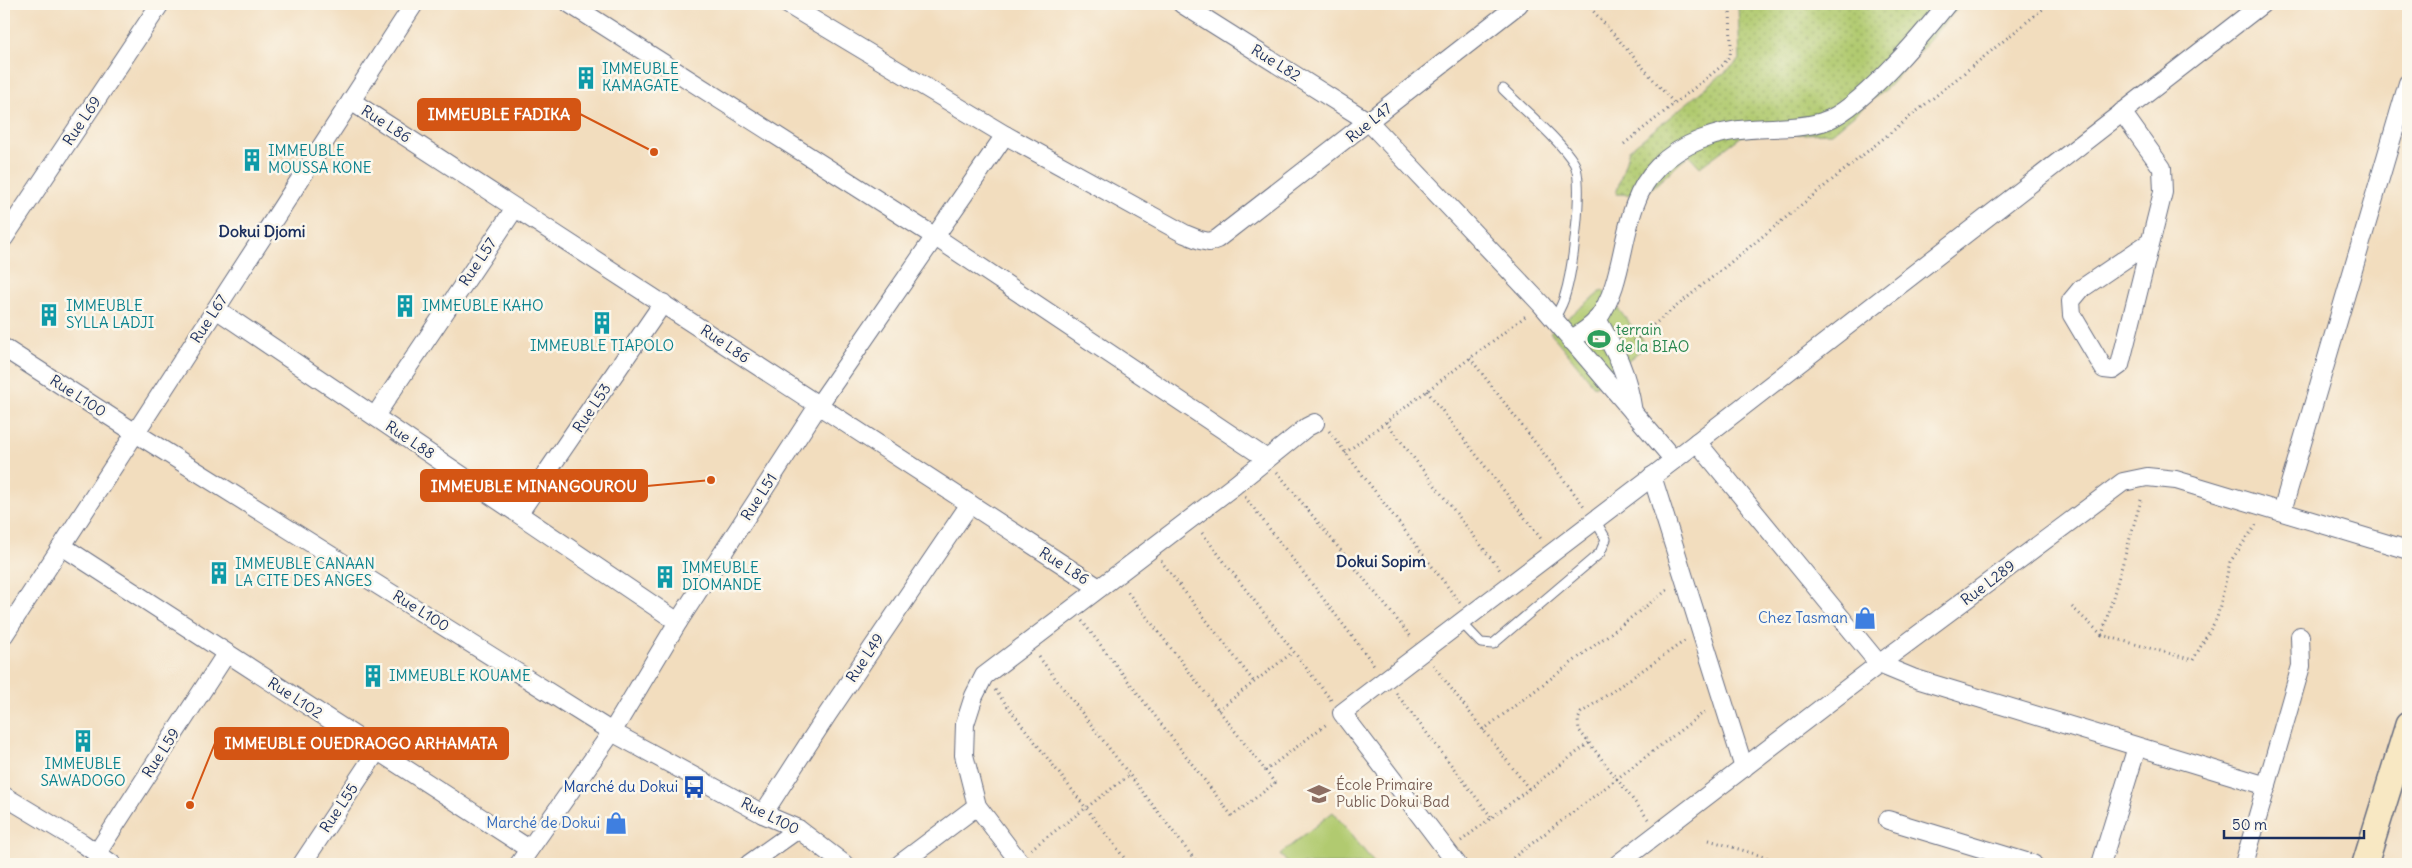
<svg xmlns="http://www.w3.org/2000/svg" width="2412" height="868" viewBox="0 0 2412 868" font-family="Delius,sans-serif">
<style>
.grass{fill:url(#grass-dots);stroke:#667c67}
.pitch{fill:#b1ca70;stroke:#667c67}
.lines{fill:none;stroke-linecap:round;stroke-linejoin:round}
.lane-casing{stroke:#666c80;stroke-width:11}
.street-casing{stroke:#666c80;stroke-width:20}
.secondary-casing{stroke:#666c80;stroke-width:28}
.path{stroke:#666c80;stroke-width:3;stroke-dasharray:1 4;stroke-linecap:butt}
.lane{stroke:#fff;stroke-width:9}
.street{stroke:#fff;stroke-width:18}
.secondary{stroke:#f8e8c3;stroke-width:25}
.labels{text-anchor:middle;stroke-width:5;stroke-linejoin:round;paint-order:stroke}
.street-label{font-size:15px;fill:#1b2f5e;stroke:#fbf7ec}
.culture-label{font-size:15px;fill:#0d838f;stroke:#fbf7ec;text-anchor:start}
.leisure-label{font-size:15px;fill:#27864d;stroke:#fbf7ec;text-anchor:start}
.shop-label{font-size:15px;fill:#366cbe;stroke:#fbf7ec;text-anchor:end}
.education-label{font-size:15px;fill:#785e54;stroke:#fbf7ec;text-anchor:start}
.transit-label{font-size:15px;fill:#164399;stroke:#fbf7ec;text-anchor:end}
.neighbourhood-label{font-size:16px;font-weight:bold;fill:#1b2f5e;stroke:#fbf7ec}
.leader{fill:none;stroke:#d45514;stroke-width:2}
.callout-dot{fill:#d45514;stroke:#fbf7ec;stroke-width:2}
.callout{fill:#d45514;stroke:#d45514;stroke-width:2}
.callout-label{font-size:16px;text-anchor:middle;font-weight:bold;fill:#fff}
</style>
<defs>
<pattern id="grass-dots" width="8" height="8" patternUnits="userSpaceOnUse" patternTransform="scale(1.25)"><rect width="8" height="8" fill="#b1ca70"/><path d="M2 2h.1M6 6h.1" fill="none" stroke="#8fa45f" stroke-width="1.8" stroke-linecap="round"/></pattern>
</defs>
<rect width="100%" height="100%" fill="#fbf7ec"/>
<filter id="ink" filterUnits="userSpaceOnUse"><feTurbulence type="fractalNoise" baseFrequency=".02" numOctaves="2"/><feDisplacementMap in="SourceGraphic" scale="10" xChannelSelector="R" yChannelSelector="G"/><feConvolveMatrix kernelMatrix="1 2 1 2 8 2 1 2 1" color-interpolation-filters="sRGB"/></filter>
<filter id="wash" filterUnits="userSpaceOnUse"><feTurbulence type="fractalNoise" baseFrequency=".0096" numOctaves="4" result="noise"/><feDisplacementMap in="SourceGraphic" scale="20" xChannelSelector="R" yChannelSelector="G"/><feGaussianBlur stdDeviation="1.12" result="paint"/><feColorMatrix in="noise" values="0 0 0 0 0 0 0 0 0 0 0 0 0 0 0 0 0 1.4 0 .05"/><feComposite in="paint" operator="in"/></filter>
<g filter="url(#wash)">
<rect width="100%" height="100%" fill="#f2ddbe"/>
<path class="grass" d="M 1738,4 L 1961,4 L 1889,86 L 1832,133 L 1742,136 L 1700,167 L 1689,155 L 1644,195 L 1616,194 L 1629,150 L 1740,60 Z"/>
<g class="pitch">
<path d="M 1603,290 L 1647,345 L 1595,387 L 1550,332 Z"/>
<path d="M 1333,812 L 1375,864 L 1288,864 L 1280,854 Z"/>
</g>
</g>
<g filter="url(#ink)">
<g class="lines">
<defs>
<g id="lane">
<path d="M 1503,89 C 1523,109 1560,140 1574,163 C 1585,181 1572,273 1565,295 C 1563,304 1558,312 1554,319"/>
<path d="M 1461,622 L 1481,643 L 1493,644 L 1600,553 L 1606,539 L 1595,520"/>
</g>
<g id="street">
<path d="M 570,4 L 934,236 L 1267,459"/>
<path d="M 787,4 L 1005,135 L 1185,234 L 1200,240 L 1209,242 L 1217,239 L 1519,4"/>
<path d="M 1182,4 L 1369,122 L 1541,304 L 1674,460"/>
<path d="M 351,101 L 1099,588"/>
<path d="M 2122,112 L 2162,168 L 2163,192 L 2120,365 L 2113,370 L 2104,369 L 2072,315 L 2071,301 L 2081,289 L 2150,242"/>
<path d="M 4,238 L 160,4"/>
<path d="M 216,309 L 678,622"/>
<path d="M 1597,319 C 1617,354 1627,372 1633,412"/>
<path d="M 1570,340 C 1580,334 1589,329 1597,320 C 1630,276 1617,208 1658,167 C 1681,143 1718,131 1750,129 C 1774,127 1799,129 1822,122 C 1858,112 1923,34 1947,4"/>
<path d="M 4,348 L 134,432 L 612,732 L 763,814 L 798,829 L 844,864"/>
<path d="M 375,416 L 515,208"/>
<path d="M 1697,442 L 1879,664 L 1913,678 L 2267,786"/>
<path d="M 1652,476 L 1744,768"/>
<path d="M 2282,511 L 2408,83"/>
<path d="M 519,513 L 663,303"/>
<path d="M 62,546 L 529,849"/>
<path d="M 4,635 L 414,4"/>
<path d="M 4,796 L 82,843 L 112,864"/>
<path d="M 763,814 L 827,715 L 970,504"/>
<path d="M 1888,820 L 2033,864"/>
<path d="M 97,853 L 226,654"/>
<path d="M 302,864 L 377,751"/>
<path d="M 519,864 L 612,732 L 678,622 L 818,406 L 1005,135"/>
<path d="M 749,864 L 798,829"/>
<path d="M 900,864 L 977,806"/>
<path d="M 1021,864 L 977,806 L 964,755 L 965,724 L 974,696 L 984,676 L 1235,485 L 1307,427 L 1315,423"/>
<path d="M 1457,864 L 1342,713 L 1674,460 L 2262,4"/>
<path d="M 1618,864 L 1879,664 L 2123,482 L 2147,477 L 2176,480 L 2408,550"/>
<path d="M 2101,864 L 2137,747"/>
<path d="M 2244,864 L 2301,666 L 2300,636"/>
</g>
<path id="secondary" d="M 2365,864 L 2408,725"/>
</defs>
<use href="#lane" class="lane-casing"/>
<use href="#street" class="street-casing"/>
<use href="#secondary" class="secondary-casing"/>
<g class="path">
<path d="M 1587,4 L 1674,103"/>
<path d="M 1624,144 L 1723,65 L 1730,55 L 1731,48 L 1730,4"/>
<path d="M 1630,344 L 2049,4"/>
<path d="M 1470,358 L 1584,506"/>
<path d="M 1427,391 L 1542,540"/>
<path d="M 1386,422 L 1500,570"/>
<path d="M 1329,431 L 1460,603"/>
<path d="M 1345,453 L 1527,315"/>
<path d="M 1277,472 L 1412,638"/>
<path d="M 1245,497 L 1375,666"/>
<path d="M 2141,500 L 2102,635 L 2193,660 L 2217,618 L 2230,562 L 2258,522"/>
<path d="M 1202,533 L 1331,700"/>
<path d="M 1161,561 L 1254,682"/>
<path d="M 2072,607 L 2102,635"/>
<path d="M 1082,621 L 1232,816 L 1275,783 L 1126,590"/>
<path d="M 1039,657 L 1198,864"/>
<path d="M 1433,665 L 1529,789"/>
<path d="M 995,690 L 1129,864"/>
<path d="M 1396,693 L 1492,818"/>
<path d="M 1218,710 L 1293,652"/>
<path d="M 1483,730 L 1670,588"/>
<path d="M 1265,771 L 1328,723"/>
<path d="M 1648,819 L 1579,730 L 1578,720 L 1581,713 L 1686,640"/>
<path d="M 1709,840 L 1788,864"/>
<path d="M 1461,841 L 1589,743"/>
<path d="M 1031,849 L 1130,775"/>
<path d="M 1505,864 L 1707,710"/>
</g>
<use href="#lane" class="lane"/>
<use href="#street" class="street"/>
<use href="#secondary" class="secondary"/>
</g>
</g>
<defs>
<symbol id="building-bare" viewBox="-9 -9 18 18"><path d="M-4-6H4V6H1V3H-1V6H-4ZM-2.5-4.3h1.7v1.8h-1.7ZM.8-4.3h1.7v1.8H.8ZM-2.5-1h1.7V.8h-1.7ZM.8-1h1.7V.8H.8Z" fill="#0f9aa8" stroke="#fbf7ec" stroke-width="2.5" paint-order="stroke"/></symbol>
<symbol id="stadium-bare" viewBox="-9 -9 18 18"><path d="M0-5a6.5 5 0 1 0 0 10a6.5 5 0 1 0 0-10ZM-3.5-1.8h7v3.6h-7Z" fill="#2e9e5b" stroke="#fbf7ec" stroke-width="2.5" paint-order="stroke"/></symbol>
<symbol id="shop-bare" viewBox="-9 -9 18 18"><path d="M-5-2.5h2.3a2.7 3.5 0 0 1 5.4 0H5L5.5 6h-11ZM-1.5-2.5h3a1.5 2.3 0 0 0-3 0Z" fill="#3f7fe0" stroke="#fbf7ec" stroke-width="2.5" paint-order="stroke"/></symbol>
<symbol id="bus-bare" viewBox="-9 -9 18 18"><path d="M-5-6H5V4H4V6H2V4H-2V6H-4V4H-5ZM-3.5-4V0h7V-4ZM-3.5 1.2v1.5H-2V1.2ZM2 1.2v1.5H3.5V1.2Z" fill="#1a4fb4" stroke="#fbf7ec" stroke-width="2.5" paint-order="stroke"/></symbol>
<symbol id="school-bare" viewBox="-9 -9 18 18"><path d="M0-5L7-2L0 1L-7-2ZM-4 1L0 2.5L4 1V4Q0 6-4 4Z" fill="#8d6e63" stroke="#fbf7ec" stroke-width="2.5" paint-order="stroke"/></symbol>
</defs>
<g fill-rule="evenodd">
<use href="#building-bare" x="570" y="62" width="32" height="32"/>
<use href="#building-bare" x="236" y="144" width="32" height="32"/>
<use href="#building-bare" x="389" y="290" width="32" height="32"/>
<use href="#building-bare" x="33" y="299" width="32" height="32"/>
<use href="#building-bare" x="586" y="307" width="32" height="32"/>
<use href="#stadium-bare" x="1583" y="323" width="32" height="32"/>
<use href="#building-bare" x="203" y="557" width="32" height="32"/>
<use href="#building-bare" x="649" y="561" width="32" height="32"/>
<use href="#shop-bare" x="1849" y="602" width="32" height="32"/>
<use href="#building-bare" x="357" y="660" width="32" height="32"/>
<use href="#building-bare" x="67" y="725" width="32" height="32"/>
<use href="#bus-bare" x="678" y="771" width="32" height="32"/>
<use href="#school-bare" x="1303" y="778" width="32" height="32"/>
<use href="#shop-bare" x="600" y="807" width="32" height="32"/>
</g>
<g class="labels">
<g class="street-label">
<text transform="translate(1276 63) rotate(32)" y="5">Rue L82</text>
<text transform="translate(82 121) rotate(-56)" y="5">Rue L69</text>
<text transform="translate(1369 123) rotate(-38)" y="5">Rue L47</text>
<text transform="translate(386 124) rotate(33)" y="5">Rue L86</text>
<text transform="translate(478 262) rotate(-56)" y="5">Rue L57</text>
<text transform="translate(209 319) rotate(-57)" y="5">Rue L67</text>
<text transform="translate(725 344) rotate(34)" y="5">Rue L86</text>
<text transform="translate(78 396) rotate(33)" y="5">Rue L100</text>
<text transform="translate(592 408) rotate(-56)" y="5">Rue L53</text>
<text transform="translate(410 440) rotate(34)" y="5">Rue L88</text>
<text transform="translate(759 497) rotate(-57)" y="5">Rue L51</text>
<text transform="translate(1064 566) rotate(33)" y="5">Rue L86</text>
<text transform="translate(1988 583) rotate(-37)" y="5">Rue L289</text>
<text transform="translate(421 611) rotate(32)" y="5">Rue L100</text>
<text transform="translate(865 658) rotate(-56)" y="5">Rue L49</text>
<text transform="translate(295 698) rotate(33)" y="5">Rue L102</text>
<text transform="translate(161 753) rotate(-57)" y="5">Rue L59</text>
<text transform="translate(339 808) rotate(-56)" y="5">Rue L55</text>
<text transform="translate(770 816) rotate(27)" y="5">Rue L100</text>
</g>
<g class="culture-label">
<text x="602" y="74">IMMEUBLE<tspan x="602" dy="17">KAMAGATE</tspan></text>
<text x="268" y="156">IMMEUBLE<tspan x="268" dy="17">MOUSSA KONE</tspan></text>
<text x="66" y="311">IMMEUBLE<tspan x="66" dy="17">SYLLA LADJI</tspan></text>
<text x="422" y="311">IMMEUBLE KAHO</text>
<text x="602" y="351" text-anchor="middle">IMMEUBLE TIAPOLO</text>
<text x="235" y="569">IMMEUBLE CANAAN<tspan x="235" dy="17">LA CITE DES ANGES</tspan></text>
<text x="682" y="573">IMMEUBLE<tspan x="682" dy="17">DIOMANDE</tspan></text>
<text x="389" y="681">IMMEUBLE KOUAME</text>
<text x="83" y="769" text-anchor="middle">IMMEUBLE<tspan x="83" dy="17">SAWADOGO</tspan></text>
</g>
<g class="leisure-label">
<text x="1616" y="335">terrain<tspan x="1616" dy="17">de la BIAO</tspan></text>
</g>
<g class="shop-label">
<text x="1848" y="623">Chez Tasman</text>
<text x="600" y="828">Marché de Dokui</text>
</g>
<g class="education-label">
<text x="1336" y="790">École Primaire<tspan x="1336" dy="17">Public Dokui Bad</tspan></text>
</g>
<g class="transit-label">
<text x="678" y="792">Marché du Dokui</text>
</g>
<g class="neighbourhood-label">
<text x="262" y="237">Dokui Djomi</text>
<text x="1381" y="567">Dokui Sopim</text>
</g>
</g>
<path class="leader" d="M654 152L580 114M711 480L647 486M190 805L215 743"/>
<g class="callout-dot">
<circle cx="654" cy="152" r="5"/>
<circle cx="711" cy="480" r="5"/>
<circle cx="190" cy="805" r="5"/>
</g>
<g class="callout">
<rect x="418" y="99" width="162" height="31" rx="5"/>
<rect x="421" y="470" width="226" height="31" rx="5"/>
<rect x="215" y="728" width="293" height="31" rx="5"/>
</g>
<g class="callout-label">
<text x="499" y="120">IMMEUBLE FADIKA</text>
<text x="534" y="492">IMMEUBLE MINANGOUROU</text>
<text x="361" y="749">IMMEUBLE OUEDRAOGO ARHAMATA</text>
</g>
<rect width="2412" height="868" fill="none" stroke="#fbf7ec" stroke-width="20"/>
<path d="M2224 830v8h140v-8" fill="none" stroke="#1b2f5e" stroke-width="2.5"/>
<text x="2232" y="830" font-size="15" fill="#1b2f5e" stroke="#fbf7ec" stroke-width="4" paint-order="stroke">50 m</text>
</svg>
